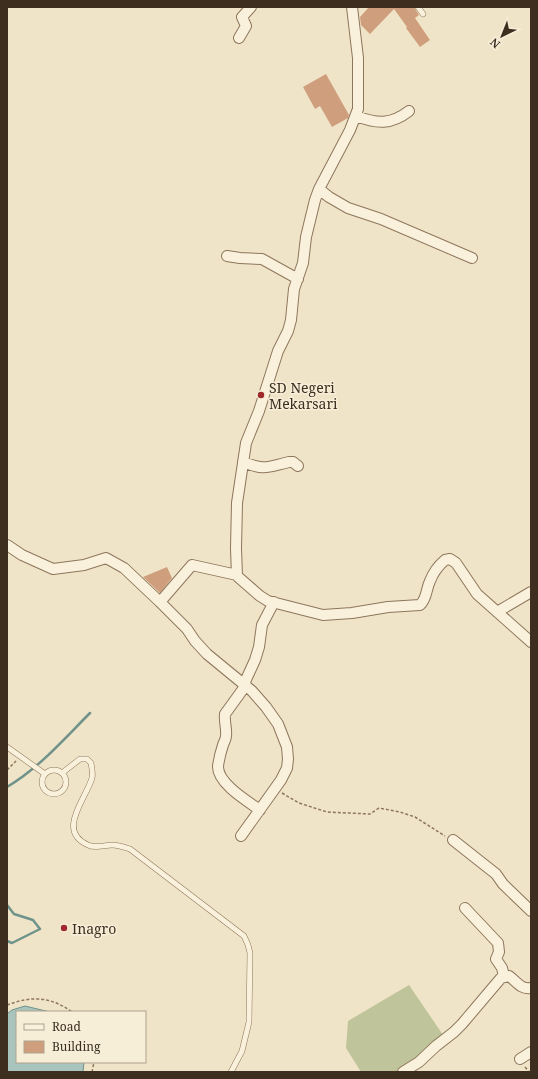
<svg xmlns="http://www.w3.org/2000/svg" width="538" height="1079" viewBox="0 0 538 1079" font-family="'Noto Serif',serif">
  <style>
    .cemetery { fill: #bfc49a }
    .water { fill: #a9c4bc; stroke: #6f938a }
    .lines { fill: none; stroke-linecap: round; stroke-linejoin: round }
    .stream { stroke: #6f938a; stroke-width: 2.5 }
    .building { fill: #cf9f7d }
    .service-casing { stroke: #8d765c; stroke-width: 6 }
    .minor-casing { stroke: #8d765c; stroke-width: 12 }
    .path { stroke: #8d765c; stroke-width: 1.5; stroke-dasharray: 3 2; stroke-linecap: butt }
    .service { stroke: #faf1dc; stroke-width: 5 }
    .minor { stroke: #faf1dc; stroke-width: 10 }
    .poi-dot { fill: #9e2a2b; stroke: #f7eed8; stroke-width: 1.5 }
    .labels { text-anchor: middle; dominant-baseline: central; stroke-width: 3; stroke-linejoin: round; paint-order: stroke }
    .poi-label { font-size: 14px; fill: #3d2e20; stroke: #f7eed8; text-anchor: start }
  </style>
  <rect width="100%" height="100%" fill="#f0e4c8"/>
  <path class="cemetery" d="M409,985L443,1035L420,1058L398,1072H361L346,1048L348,1021Z"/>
  <path class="water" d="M25,1006L50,1012H17V1062H84L83,1072H7V1014L12,1010Z"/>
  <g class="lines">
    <path class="stream" d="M7,787C39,768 64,739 90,713
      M7,905L14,914L33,920L40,929L12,943L7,941"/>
  </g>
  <path class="building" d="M369,7H414L419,15L415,18L430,40L420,47L406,28L407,27L394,9L370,34L361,25L360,17Z
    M326,74L349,115L348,118L332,127L320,106L315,109L303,87Z
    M167,567L172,578L160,593L143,577Z"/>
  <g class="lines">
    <defs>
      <path id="service" d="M418,7L423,14
        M7,747L45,774
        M42 782a12 12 0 1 1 24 0a12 12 0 1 1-24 0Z
        M62,773L80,759H87L91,763C92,768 93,774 92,778C86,799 56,831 88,845C96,849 104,845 112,845C118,845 124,847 130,849L244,936L248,945L250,953L249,1022L242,1051L231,1072"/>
      <path id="minor" d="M352,7L358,58V109L350,130L319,189L315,200L306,237L303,263L294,289L291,320L288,331L278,351L259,411L246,443L237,503L236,548L237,576L260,596L268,601L323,615L352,613L388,607L420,605C427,599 426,589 430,581C433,573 438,566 445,560L450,559L456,563L477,594L531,642
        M239,38L246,26L242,17L251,7
        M356,116C377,124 391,125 409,111
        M319,189L329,197L348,208L381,219L472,258
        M227,256L240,258L262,259L298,279
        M243,462C266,471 267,467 289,462H293L298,466
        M7,545L22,555L53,569L84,565L106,558L124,568L160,602L192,565L237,575
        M160,602L187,629L195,641L207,654L252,691L266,707L278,724L287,747L288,759L287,768L281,780L241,836
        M497,612L531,592
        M244,684L255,660L259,647L262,625L274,602
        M246,685L225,714C224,722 227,729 226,736C226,739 224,742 223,745C221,751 219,759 218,766C217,783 247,801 260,810
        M453,840L496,874L503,884L531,911
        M465,908L498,943L499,952L496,959L502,968L504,976
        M520,1059L531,1052
        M403,1072L419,1062L436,1046L454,1032L462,1024L501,978L509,976C516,981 521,990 531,988"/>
    </defs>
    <use href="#service" class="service-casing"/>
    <use href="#minor" class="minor-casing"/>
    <path class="path" d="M7,770L16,761
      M282,793L299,803L327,812L370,814L379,808L400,812L415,817L445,836
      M7,934V949
      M7,1005C31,996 50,996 72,1012
      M525,1067L529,1072
      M92,1072L94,1062"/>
    <use href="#service" class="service"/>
    <use href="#minor" class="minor"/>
  </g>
  <g class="poi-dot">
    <circle cx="261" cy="395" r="4"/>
    <circle cx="64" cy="928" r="4"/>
  </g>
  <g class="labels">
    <g class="poi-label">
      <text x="269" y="387">SD Negeri<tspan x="269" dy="16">Mekarsari</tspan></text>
      <text x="72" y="928">Inagro</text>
    </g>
  </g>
  <rect width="538" height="1079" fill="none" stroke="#3d2e20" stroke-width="16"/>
  <rect x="16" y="1011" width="130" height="52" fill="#f7eed8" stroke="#ada18e"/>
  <rect x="24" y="1024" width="20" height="6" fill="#faf1dc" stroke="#ada18e"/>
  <text x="52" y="1031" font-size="12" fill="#3d2e20">Road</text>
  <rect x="24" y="1041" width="20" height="12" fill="#cf9f7d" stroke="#ada18e"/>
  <text x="52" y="1051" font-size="12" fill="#3d2e20">Building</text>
  <g transform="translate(502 36) rotate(223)" stroke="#f7eed8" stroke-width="3" paint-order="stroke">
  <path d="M0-3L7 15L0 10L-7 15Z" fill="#3d2e20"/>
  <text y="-6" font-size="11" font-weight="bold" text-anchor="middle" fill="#3d2e20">N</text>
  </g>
</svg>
